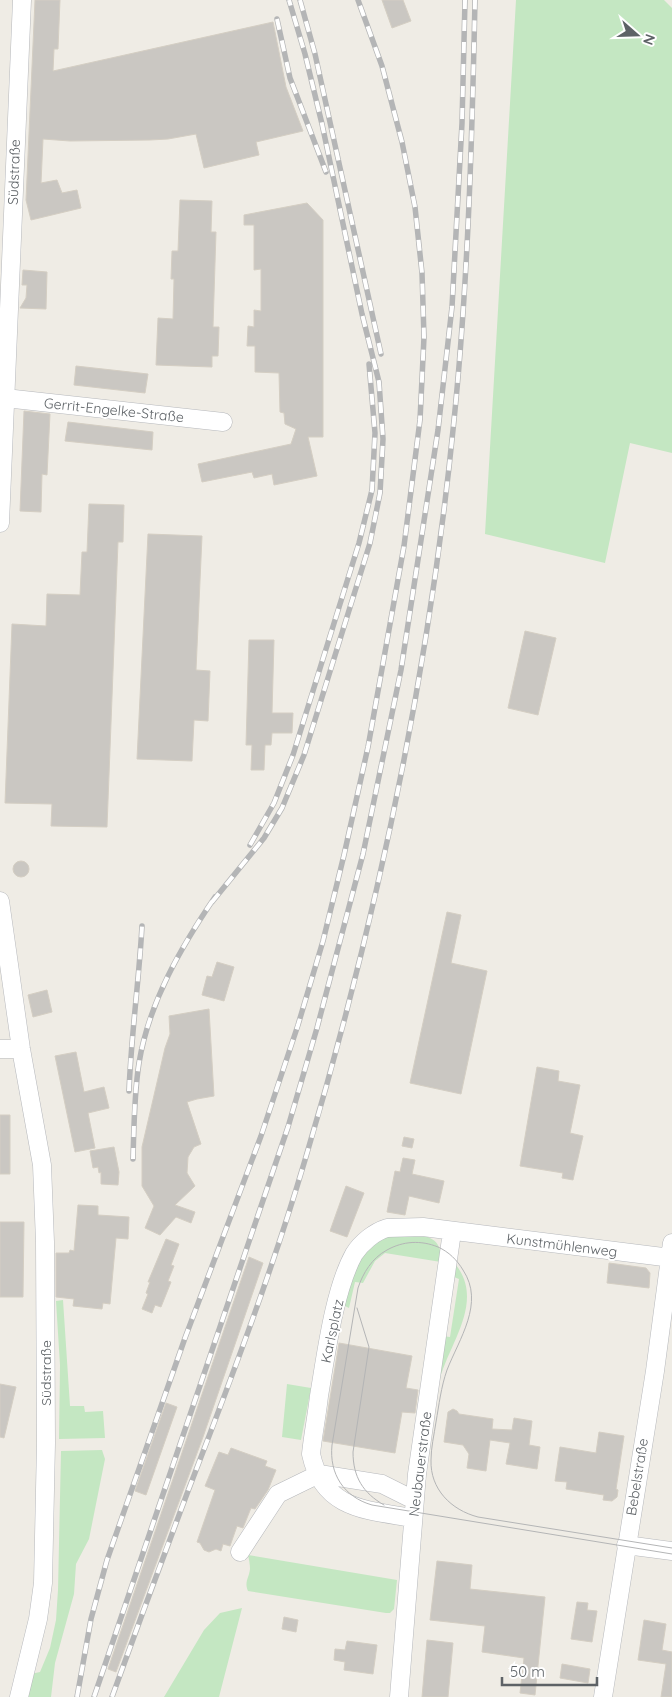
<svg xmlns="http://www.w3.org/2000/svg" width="672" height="1697" viewBox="0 0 672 1697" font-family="Quicksand,sans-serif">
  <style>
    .green { fill: #c4e7c2 }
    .building { fill: #cac7c2; stroke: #d4cec3 }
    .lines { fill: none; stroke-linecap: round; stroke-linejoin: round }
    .minor-casing { stroke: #b6b8bc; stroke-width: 19 }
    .minor { stroke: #fff; stroke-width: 18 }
    .tram { stroke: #b4b5b6; stroke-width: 1 }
    .rail-casing { stroke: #b4b5b6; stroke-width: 5.5 }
    .rail { stroke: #fff; stroke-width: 4; stroke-dasharray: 11; stroke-linecap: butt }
    .labels { text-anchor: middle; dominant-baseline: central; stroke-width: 4; stroke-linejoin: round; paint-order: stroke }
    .street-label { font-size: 14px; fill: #5d6266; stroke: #fff }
  </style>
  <rect width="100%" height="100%" fill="#efece5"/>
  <path class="green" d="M516,0H664L672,8V453L630,443L605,563L485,534Z
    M409,1232C430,1237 442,1238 441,1262L385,1253L375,1261L363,1283L355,1282L349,1308L345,1306L343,1303C350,1282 358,1252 379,1240C388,1235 399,1234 409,1232Z
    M456,1265C484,1301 451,1341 440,1378L442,1336L450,1337L459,1279L454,1277Z
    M63,1300L70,1406H84L85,1412L103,1411L105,1438L59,1439L60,1365L56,1301Z
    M287,1384L311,1388L301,1440L282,1437Z
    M102,1450L105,1459L89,1539L76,1564L74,1594L55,1663L51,1697H25L31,1674L40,1672L50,1648L56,1620L58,1590L61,1451Z
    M248,1555L397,1580L394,1609L390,1613H386L248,1591C244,1582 249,1578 250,1569C250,1565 249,1559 248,1555Z
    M242,1608L219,1697H164L204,1630L220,1613Z"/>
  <path class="building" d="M35,0H60L58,49H54L53,71L273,22L286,87L303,131L256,142L259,155L204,168L196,134L168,139L150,140L70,141L43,139L41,183L57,180L62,193L77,190L81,208L31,220L26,200Z
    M382,0H403L411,21L392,28Z
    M180,200L212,201L211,232H216L213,327H219L218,356H212V367L156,365L158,318L173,319L174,279H171L172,251H178Z
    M307,203L323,220V437H308L317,476L274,485L272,474L254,478L252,472L202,482L198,464L291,444L296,429L285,424L284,413L280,412L279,373L255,372V346H247L248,326L254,327V310L261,311V269L254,270V225H244V215Z
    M23,270L47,272L46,309L20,308L26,298L27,285H22Z
    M76,366L148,374L145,393L74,385Z
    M24,411L50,414L47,475L42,474L41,512L20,511Z
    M68,422L153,432L152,450L65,441Z
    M89,504L124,505L123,542H118L107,827L51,826L52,804L5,803L12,624L46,626L47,594L80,595L82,552H87Z
    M148,534L202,536L196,670L210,671L208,721L194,720L192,761L137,759Z
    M525,631L556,638L538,715L508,708Z
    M249,640H274L272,713H293L292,733H272L271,745H265L264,770H251L252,745H246Z
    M13 869a8 8 0 1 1 16 0a8 8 0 1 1-16 0Z
    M447,912L461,915L451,963L487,971L461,1094L410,1083Z
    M217,962L234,967L224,1001L202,995L207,976L212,977Z
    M47,990L52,1012L33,1017L28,995Z
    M209,1009L214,1096L197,1099L187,1102L201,1144L194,1147L188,1157L187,1173L195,1186L175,1205L195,1212L191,1223L176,1217L160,1235L145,1228L154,1206L142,1186V1147L165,1048L170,1034L169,1016Z
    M76,1052L84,1092L104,1087L109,1108L88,1113L95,1148L75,1152L55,1056Z
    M537,1067L559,1071L558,1081L580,1085L570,1133L583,1136L573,1180L562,1178L563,1173L520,1166Z
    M0,1115H10V1174H0Z
    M404,1137L414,1139L412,1148L402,1146Z
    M114,1147L119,1172L118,1185L101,1184V1172L99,1173L98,1167L93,1168L90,1151Z
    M403,1158L415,1160L412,1174L444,1181L439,1203L409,1196L405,1215L387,1212L395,1171L400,1172Z
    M346,1186L364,1193L347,1237L330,1231Z
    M78,1205L98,1206V1215L129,1217L128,1239L116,1238L110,1304L103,1303L102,1309L73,1306L74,1299L56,1297V1253H69L70,1250L74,1251Z
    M0,1222H24L23,1297H0Z
    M166,1239L179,1244L171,1265L174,1266L168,1281L171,1282L161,1307L155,1305L152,1313L142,1309L148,1294L146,1293L150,1282H148Z
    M249,1257L263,1263L203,1437L116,1672L108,1669Z
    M609,1263L646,1268L650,1273L649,1288L607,1283Z
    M339,1343L412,1356L406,1388L418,1390L415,1413L402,1412L395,1453L323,1441Z
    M0,1384L16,1387L4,1438L0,1437Z
    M166,1403L177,1407L146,1495L135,1491Z
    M453,1409L457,1411L459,1414L493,1419L492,1429L512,1430L514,1418L532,1421L529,1445L540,1447L537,1469L506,1464L510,1443L490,1440L486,1471L467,1468L469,1454L463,1445L444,1442L448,1412Z
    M599,1432L624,1436L616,1489L618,1490L617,1497L612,1501L603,1500L604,1495L566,1489L567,1482L555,1481L560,1447L596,1453Z
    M231,1448L267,1461L265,1466L276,1470L268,1490L255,1509L251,1508L243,1528L237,1526L230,1546L223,1544L221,1551L216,1549L209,1552L204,1550L200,1543L197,1542L215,1490L205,1486L219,1452L228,1455Z
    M437,1561L472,1565L470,1589L545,1597L535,1695L520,1693L524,1658L482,1652L485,1626L430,1620Z
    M577,1602L588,1603L587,1610L597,1611L592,1642L571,1639Z
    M284,1617L298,1620L296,1632L282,1629Z
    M644,1620L666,1624L662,1650L672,1652V1697H661L666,1664L638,1660Z
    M427,1640L453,1643L448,1697H422Z
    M347,1641L377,1645L373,1674L344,1670L345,1662L334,1660L335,1649L345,1650Z
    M562,1664L590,1669L588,1683L560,1678Z"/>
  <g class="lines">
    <defs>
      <path id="minor" d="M5,398L223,422
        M0,523L22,0
        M0,901L21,1049L42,1165L45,1242L46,1443L43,1583L38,1619L19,1697
        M0,1049H21
        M413,1518C367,1510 323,1510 311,1454C313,1434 317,1415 319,1396C326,1355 334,1290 354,1254C361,1243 374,1232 387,1228L423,1227L672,1258
        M626,1545L672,1551
        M240,1552L278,1494L319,1474L382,1484L408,1497
        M399,1697L417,1474L452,1232
        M603,1697L655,1371L672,1243"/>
    </defs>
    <use href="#minor" class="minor-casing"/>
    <use href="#minor" class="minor"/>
    <path class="tram" d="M357,1308L369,1347L353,1452C353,1477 363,1493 384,1505
      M672,1548L478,1517C451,1510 430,1489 431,1460C431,1448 434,1435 436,1422C439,1405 441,1387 447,1370C459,1339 485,1303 463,1270C457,1260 449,1252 438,1247C421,1240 403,1241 387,1250C372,1258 363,1273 358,1288L332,1445C329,1474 344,1497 372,1505L672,1554"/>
    <defs>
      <path id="rail" d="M300,0L315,54L381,354
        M277,19L290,78L326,172
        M250,845L274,803L293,755L359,543L372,490L375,433L369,364
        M212,902L264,838L282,808L304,755L370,543L380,493L383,439L379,382L362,314L322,124L305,54L289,0
        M129,1091C131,1036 139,981 142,926
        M133,1159C134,1127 134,1095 139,1063C149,1002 181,947 215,897
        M77,1697L91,1619L107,1560L185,1338L261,1136L298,1025L323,941L344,855L368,747L404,546L420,420L424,337L422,273L415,207L402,142L382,66L358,0
        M94,1697L288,1127L317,1028L363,854L401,670L438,430L452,307L462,123L465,0
        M112,1697C137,1628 162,1560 188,1491C230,1382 272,1272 305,1160C376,922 428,677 453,430C468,287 472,143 475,0"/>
    </defs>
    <use href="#rail" class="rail-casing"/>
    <use href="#rail" class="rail"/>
  </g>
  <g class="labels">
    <g class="street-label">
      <text transform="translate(14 172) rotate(-88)">Südstraße</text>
      <text transform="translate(114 410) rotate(6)">Gerrit-Engelke-Straße</text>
      <text transform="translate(562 1245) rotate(7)">Kunstmühlenweg</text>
      <text transform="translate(332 1331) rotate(-78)">Karlsplatz</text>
      <text transform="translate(46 1373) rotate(-90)">Südstraße</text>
      <text transform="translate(420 1464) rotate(-83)">Neubauerstraße</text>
      <text transform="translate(637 1477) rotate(-81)">Bebelstraße</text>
    </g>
  </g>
  <g transform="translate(637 35) rotate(110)" stroke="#ffffff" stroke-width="4" paint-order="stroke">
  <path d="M0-4L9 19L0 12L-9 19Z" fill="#5d6266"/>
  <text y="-8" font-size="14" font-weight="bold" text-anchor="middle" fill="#5d6266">N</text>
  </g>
  <path d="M502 1677v8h95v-8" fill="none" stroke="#5d6266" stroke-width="2.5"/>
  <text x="510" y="1677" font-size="15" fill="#5d6266" stroke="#ffffff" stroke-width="4" paint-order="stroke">50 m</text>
</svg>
